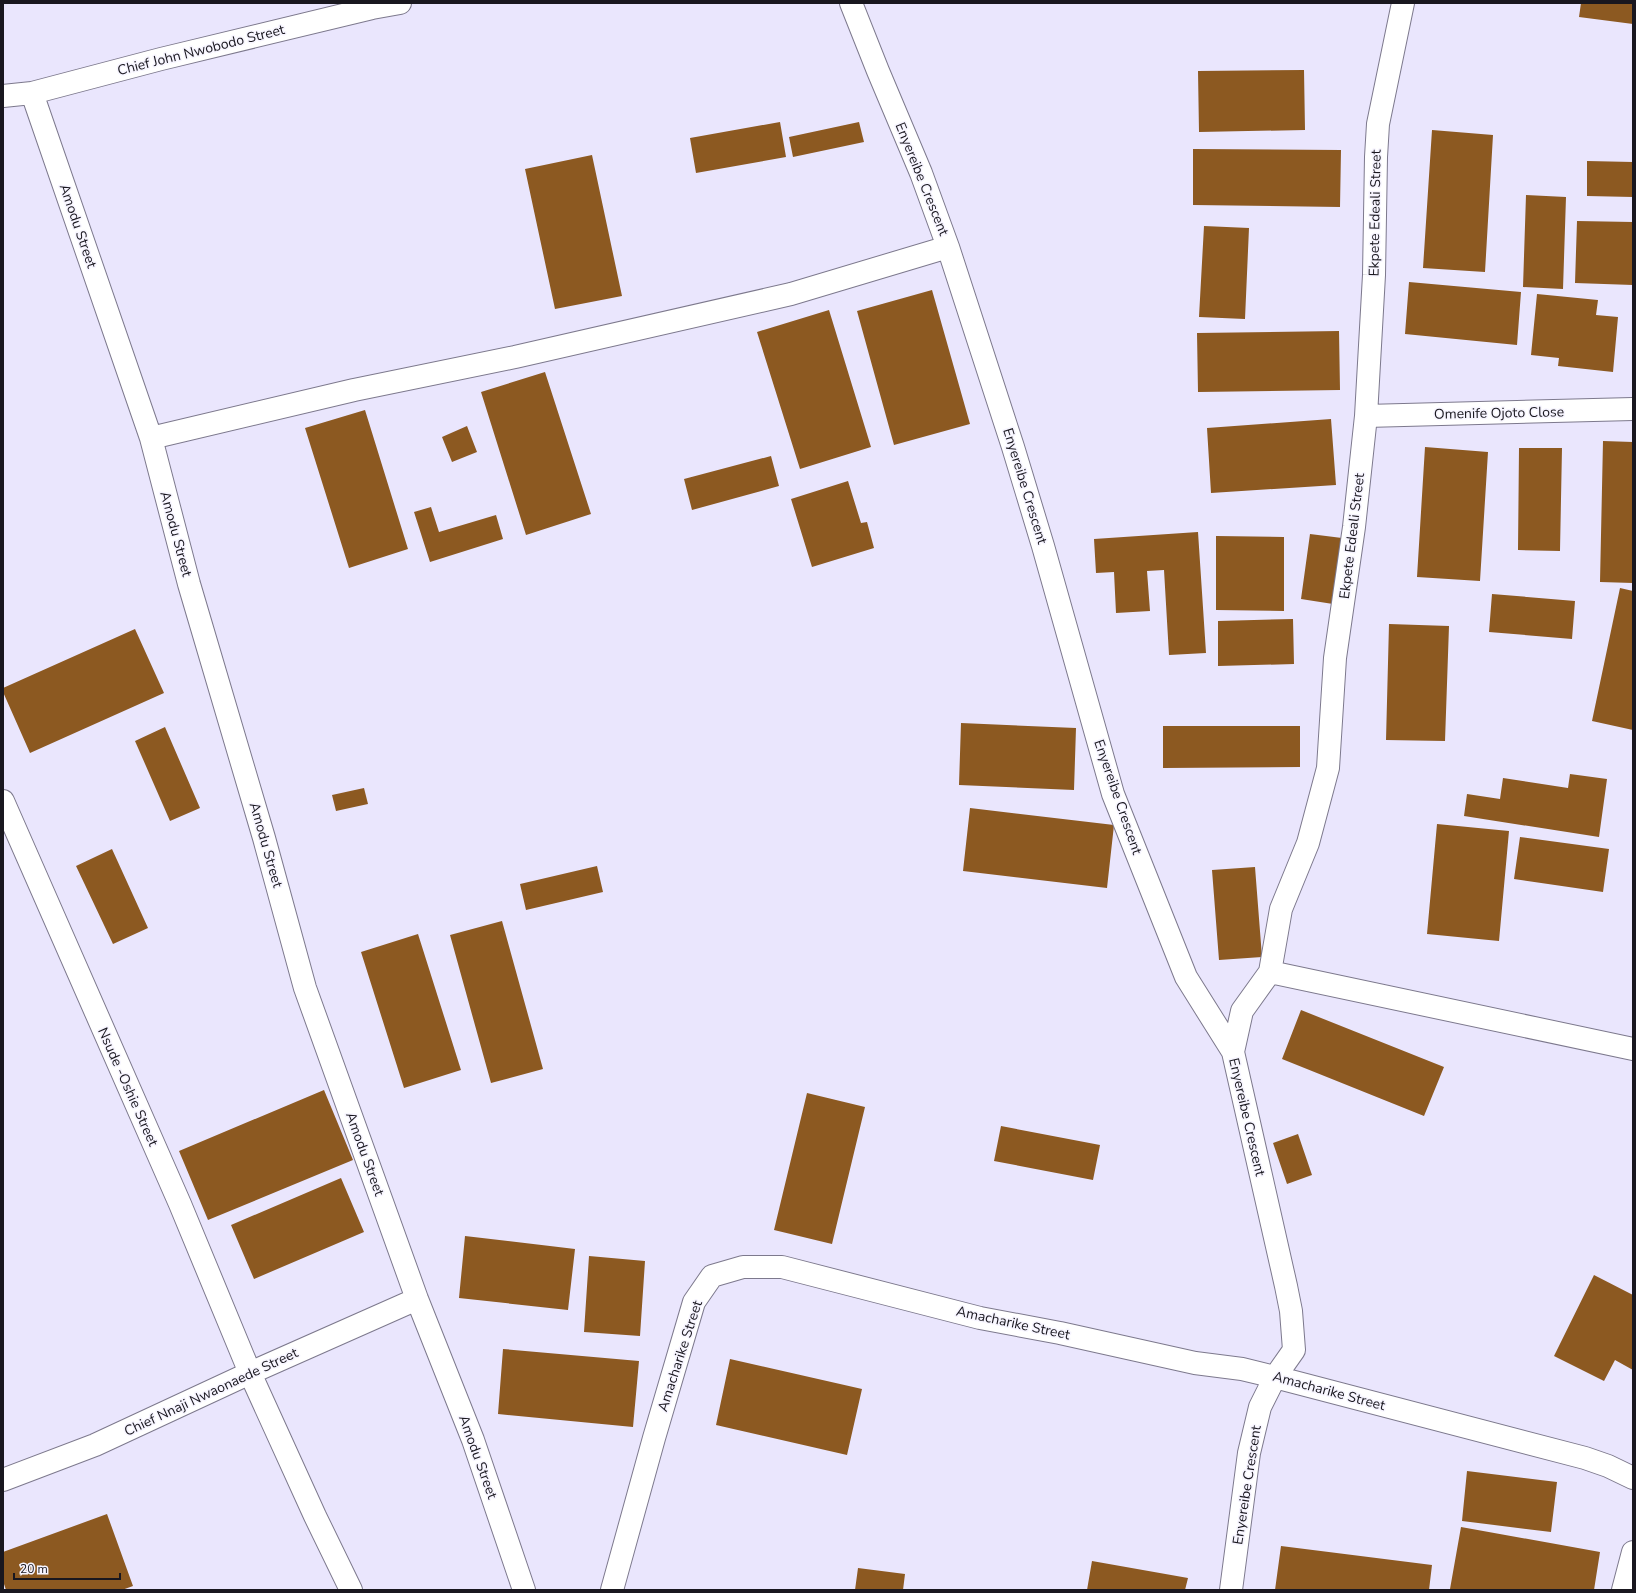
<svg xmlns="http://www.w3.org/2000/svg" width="1636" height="1593" viewBox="0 0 1636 1593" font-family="'Nunito Sans',sans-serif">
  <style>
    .building { fill: #8c5921 }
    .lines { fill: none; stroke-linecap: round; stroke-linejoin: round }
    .minor-casing { stroke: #7d798d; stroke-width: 24 }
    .minor { stroke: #fff; stroke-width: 22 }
    .labels { text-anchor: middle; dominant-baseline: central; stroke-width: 3; stroke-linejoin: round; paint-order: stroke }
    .street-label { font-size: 14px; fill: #19171f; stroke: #f7f5ff }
  </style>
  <rect width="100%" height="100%" fill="#eae6fd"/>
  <path class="building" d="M1581,3H1633V24L1579,17Z
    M1304,70L1305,130L1199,132L1198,71Z
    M780,122L786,157L696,173L690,138Z
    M859,122L864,142L793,157L789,137Z
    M1432,130L1493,135L1485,272L1423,268Z
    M1193,149L1341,150L1340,207L1193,205Z
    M592,155L622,296L555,309L525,169Z
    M1587,161L1633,162V197L1587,196Z
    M1526,195L1566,197L1563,289L1523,287Z
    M1577,221L1633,222V285L1575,283Z
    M1204,226L1249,228L1245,319L1199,317Z
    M1409,282L1521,292L1517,345L1405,334Z
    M932,290L970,424L894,445L857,311Z
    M1537,294L1598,300L1596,315L1618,317L1613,372L1558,366L1559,358L1531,355Z
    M829,310L871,447L800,469L757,332Z
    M1339,331L1340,390L1198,392L1197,333Z
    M545,372L591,514L526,535L481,392Z
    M365,410L408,549L349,568L305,428Z
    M1331,419L1336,485L1211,493L1207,428Z
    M467,426L477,452L452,462L442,437Z
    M1603,441L1633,442V583L1600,582Z
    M1425,447L1488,452L1480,581L1417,577Z
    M1519,448H1562L1560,551L1518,550Z
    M771,456L779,486L692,510L684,479Z
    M848,481L861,523L867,522L874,548L812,567L791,499Z
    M431,507L439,532L496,515L503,539L430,562L414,512Z
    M1198,532L1206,653L1169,655L1164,570L1147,571L1150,611L1116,613L1114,572L1096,573L1094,539Z
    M1310,534L1342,538L1333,604L1301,599Z
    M1216,536L1284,537V611L1216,610Z
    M1620,588L1633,591V730L1592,721Z
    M1492,594L1575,601L1572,639L1489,632Z
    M1293,619L1294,664L1218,666V621Z
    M1389,624L1449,626L1445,741L1386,740Z
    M135,629L164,693L30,753L3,692V688Z
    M961,723L1076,728L1074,790L959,785Z
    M1163,726H1300V767L1163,768Z
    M165,727L200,808L170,821L135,741Z
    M1570,774L1607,779L1599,837L1464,816L1467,794L1500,799L1503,778L1568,788Z
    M364,788L368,804L336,811L332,795Z
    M970,808L1114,825L1107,888L963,871Z
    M1437,824L1509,831L1499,941L1427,934Z
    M1520,837L1609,849L1603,892L1514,879Z
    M112,849L148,928L113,944L76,866Z
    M597,866L603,892L526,910L520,884Z
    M1255,867L1262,957L1219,960L1212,870Z
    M502,921L543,1069L491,1083L450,935Z
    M418,934L461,1070L404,1088L361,952Z
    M1301,1010L1444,1067L1424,1116L1282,1059Z
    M324,1090L353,1160L208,1220L179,1151Z
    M807,1093L865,1107L832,1244L774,1230Z
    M1001,1126L1100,1145L1093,1180L994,1161Z
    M1298,1134L1312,1175L1287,1184L1273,1143Z
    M341,1178L364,1232L254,1279L231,1225Z
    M465,1236L575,1249L568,1310L459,1298Z
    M589,1256L645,1261L640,1336L584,1332Z
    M1594,1275L1633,1295V1370L1615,1360L1604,1381L1554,1356Z
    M503,1349L639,1361L633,1427L498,1414Z
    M730,1359L862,1389L847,1455L716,1425Z
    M1467,1471L1557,1482L1551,1532L1462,1521Z
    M107,1514L133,1586L122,1590H6L3,1581V1552Z
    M1461,1527L1600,1552L1594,1590L1450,1589Z
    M1281,1546L1432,1565L1429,1590H1275Z
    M1092,1561L1188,1578L1185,1590H1087Z
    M858,1568L905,1574L903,1590H855Z"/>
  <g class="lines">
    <defs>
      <path id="minor" d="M851,3L878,71L921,173L948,247L1013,447L1043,546L1113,794L1186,977L1233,1052L1286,1286L1291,1311L1294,1350L1275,1377L1260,1407L1249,1453L1231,1590
        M32,93L151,438L189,584L264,838L305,988L417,1299L473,1440L524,1590
        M3,96L32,93L161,59L372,8L400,3
        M1366,416L1633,409
        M151,438L354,390L515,357L791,294L948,247
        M3,801L180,1204L250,1373L315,1516L351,1590
        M1270,972L1633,1049
        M1233,1052L1242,1011L1270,972L1281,909L1308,843L1328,768L1335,658L1354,527L1366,416L1374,275L1376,157L1378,124L1403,3
        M3,1480L95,1445L250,1373L417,1299
        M612,1590L654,1438L694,1302L712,1276L743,1267H782L980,1318L1060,1333L1195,1363L1242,1369L1275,1377L1585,1458L1608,1466L1633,1478
        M1623,1590L1633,1552"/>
    </defs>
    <use href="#minor" class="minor-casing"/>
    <use href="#minor" class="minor"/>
  </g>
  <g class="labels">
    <g class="street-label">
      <text transform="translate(201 50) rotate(-14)">Chief John Nwobodo Street</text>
      <text transform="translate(922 179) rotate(68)">Enyereibe Crescent</text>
      <text transform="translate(1375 213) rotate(-89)">Ekpete Edeali Street</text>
      <text transform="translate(78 226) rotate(71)">Amodu Street</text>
      <text transform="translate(1499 413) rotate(-1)">Omenife Ojoto Close</text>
      <text transform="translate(1025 486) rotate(73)">Enyereibe Crescent</text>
      <text transform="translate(176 534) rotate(75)">Amodu Street</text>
      <text transform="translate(1352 536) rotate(-83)">Ekpete Edeali Street</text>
      <text transform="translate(1118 797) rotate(71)">Enyereibe Crescent</text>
      <text transform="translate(266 845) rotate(74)">Amodu Street</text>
      <text transform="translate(128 1087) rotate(66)">Nsude -Oshie Street</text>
      <text transform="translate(1247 1117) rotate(77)">Enyereibe Crescent</text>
      <text transform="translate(365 1154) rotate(70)">Amodu Street</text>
      <text transform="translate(1013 1323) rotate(12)">Amacharike Street</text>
      <text transform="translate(680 1356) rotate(-72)">Amacharike Street</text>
      <text transform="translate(1329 1391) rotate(15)">Amacharike Street</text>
      <text transform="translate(211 1392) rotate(-25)">Chief Nnaji Nwaonaede Street</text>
      <text transform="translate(478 1457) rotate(70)">Amodu Street</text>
      <text transform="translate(1247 1485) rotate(-81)">Enyereibe Crescent</text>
    </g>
  </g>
  <rect width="1636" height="1593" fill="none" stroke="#19171f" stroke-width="8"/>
  <path d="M14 1573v6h106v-6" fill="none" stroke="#19171f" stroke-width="2"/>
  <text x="20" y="1573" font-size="12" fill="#19171f" stroke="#f7f5ff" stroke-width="3" paint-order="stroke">20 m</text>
</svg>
